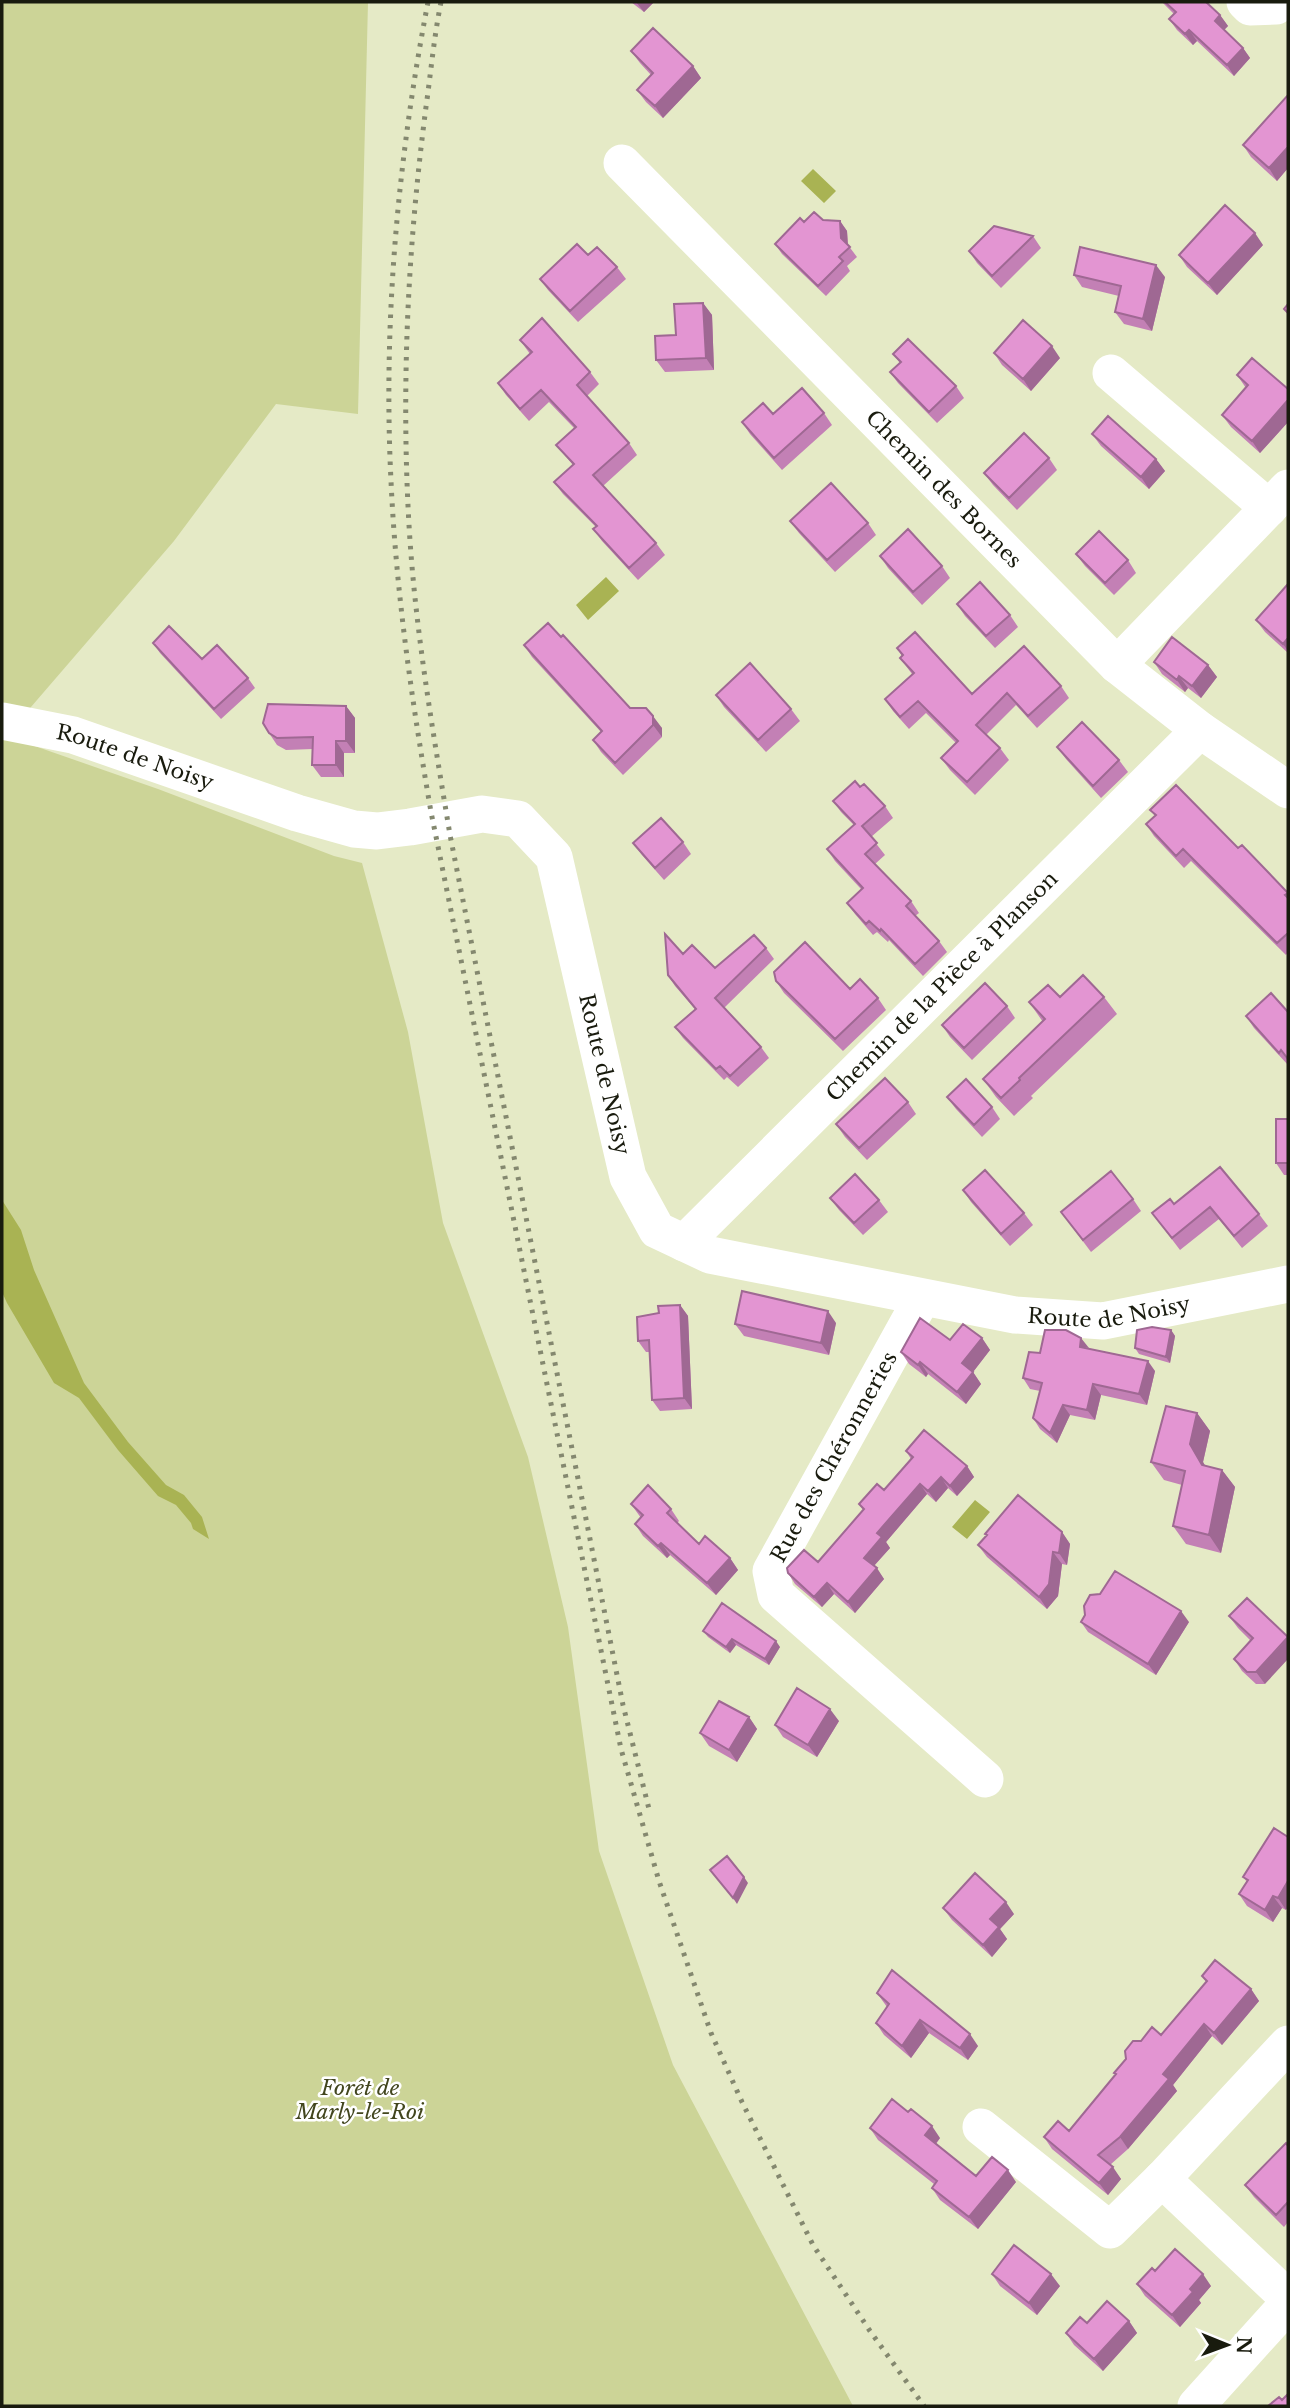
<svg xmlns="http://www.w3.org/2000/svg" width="1290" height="2408" viewBox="0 0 1290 2408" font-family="'Libre Baskerville',serif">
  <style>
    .green { fill: #ccd497 }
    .water { fill: #a9b353 }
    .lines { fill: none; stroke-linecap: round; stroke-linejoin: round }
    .minor { stroke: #fff; stroke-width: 37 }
    .rail { stroke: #84886f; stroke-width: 5; stroke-dasharray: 3.5 7; stroke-linecap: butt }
    .wall { fill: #c380b5 }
    .shaded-wall { fill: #9f6893 }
    .building { fill: #e395d2; stroke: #9f6893; stroke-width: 2 }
    .labels { text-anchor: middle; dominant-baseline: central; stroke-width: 5; stroke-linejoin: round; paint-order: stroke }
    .street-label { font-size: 21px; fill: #191b0e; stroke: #fff }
    .park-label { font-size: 21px; font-style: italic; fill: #42461e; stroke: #fff }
  </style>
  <rect width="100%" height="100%" fill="#e5eac6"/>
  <path class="green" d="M2,2H368L358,414L276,404L174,541L6,736L158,789L334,856L362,863L408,1032L443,1223L528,1457L568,1627L599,1851L673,2065L853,2406H2Z"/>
  <path class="water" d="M813,169L836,191L824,203L801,181Z
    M606,577L619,591L588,620L576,605Z
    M2,1200L21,1230L34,1270L84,1383L128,1442L166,1485L184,1495L202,1517L209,1539L193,1529L191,1523L176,1505L158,1496L118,1450L79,1398L54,1383L7,1303L2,1292Z
    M975,1500L990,1512L967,1539L952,1527Z"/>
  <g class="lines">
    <g class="minor">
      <path d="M1245,2L1250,7L1276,6L1281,2"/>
      <path id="s1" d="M622,163L1117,665L1200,730L1288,790"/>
      <path d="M1111,373L1269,508"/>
      <path d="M1117,665L1288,488"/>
      <path id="s2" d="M2,721L73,735L297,813L354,829L377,831L410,827L482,814L518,819L554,857L628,1177L657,1230L710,1255L1015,1315L1103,1321L1288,1284"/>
      <path id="s3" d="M684,1243L1200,730"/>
      <path d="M922,1298L771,1571L776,1595L985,1779"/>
      <path d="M981,2127L1110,2230L1162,2179L1288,2044"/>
      <path d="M1162,2179L1288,2298"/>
      <path d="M1196,2406L1288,2304"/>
    </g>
    <path class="rail" d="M428,2C398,158 383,322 391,481C396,592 412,702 431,812L621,1749L659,1881L711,2033L742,2102L813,2245L870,2331L924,2406
      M441,2C434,37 431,71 426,107C408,245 401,385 409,525C415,629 433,732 450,835L623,1705L649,1809"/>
  </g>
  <path class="wall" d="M631,2H654L644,12Z
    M1162,2H1206L1220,15L1228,26L1224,30L1243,48L1250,58L1234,76L1197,41L1193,45L1177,30L1169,19L1174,14Z
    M631,51L693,66L701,78L663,118L646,102L637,90L651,75L640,63Z
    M1288,96V168L1277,181L1251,157L1243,145Z
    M823,220L840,221L847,231L848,245L857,257L847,266L850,271L826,296L782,254L775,244L804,222Z
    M1033,236L1041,248L1001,288L977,263L969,251Z
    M1263,245L1217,295L1187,267L1179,255Z
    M617,267L626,279L578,322L548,290L540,279Z
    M1074,275L1165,277L1152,331L1124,324L1115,312L1119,296L1082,287Z
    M703,303L712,315L714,370L665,372L656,360L676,335Z
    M520,340L590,372L599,384L587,396L629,443L637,455L603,486L656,543L665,555L638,580L602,541L593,529L596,527L563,494L554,482L573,465L556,445L574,428L549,402L529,421L506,395L498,383L530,354Z
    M994,353L1060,358L1031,391L1002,365Z
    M893,354L956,386L964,398L937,423L898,383L890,372L900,363Z
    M1237,375L1288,389V422L1260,453L1231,427L1222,415L1246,388Z
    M824,413L832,425L782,470L750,434L742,422L773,414Z
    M1092,434L1156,459L1165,471L1149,489L1101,446Z
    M1049,458L1057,470L1017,510L993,485L984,473Z
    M790,521L868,523L876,535L835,572L799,533Z
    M1076,554L1128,560L1136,573L1114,595L1085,566Z
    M880,556L942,566L950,578L922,605L888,568Z
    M1288,584V653L1265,632L1256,620Z
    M957,604L1010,615L1018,627L995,648L965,616Z
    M153,643L202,659L248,678L255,688L221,719L160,653Z
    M524,645L662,728V737L623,775L601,752L593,740L601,732L532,657Z
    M897,648L972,694L1061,686L1069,698L1037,728L1016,705L986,735L1000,748L1009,760L975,795L950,770L941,758L956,743L926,713L909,729L893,711L885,699L912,674L900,658L902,656Z
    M1154,662L1208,665L1217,677L1201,698L1188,688L1185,692L1162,674Z
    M716,695L791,709L800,721L766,752L724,707Z
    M346,706L355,718V753H344V777H321L312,765L313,749L286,750L277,745L269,733Z
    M1057,747L1119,760L1128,772L1101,798L1066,759Z
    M860,787L885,806L893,818L871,837L885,855L875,864L911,901L919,913L915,916L939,941L947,952L923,976L889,940L888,942L877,932L873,935L855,914L847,903L861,889L835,861L827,849L854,825L841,812L833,801Z
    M1150,810L1238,848L1242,845L1288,893V952L1286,955L1191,861L1184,868L1154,836L1146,824L1155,816Z
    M683,842L691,854L664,880L642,855L633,843Z
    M766,948L774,959L724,1008L761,1047L769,1058L738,1087L727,1077L724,1080L683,1038L675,1027L695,1009L675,986L668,975L683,954L715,968Z
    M776,981L850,989L878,998L886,1010L843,1051L784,993Z
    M1104,997L1117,1014L1031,1096L1033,1098L1014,1116L996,1097L983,1079L1043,1022L1029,1002Z
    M1007,1006L1015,1018L972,1060L950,1037L942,1025Z
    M1288,1012V1065L1254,1028L1246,1016Z
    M947,1097L992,1107L1000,1119L982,1137L956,1109Z
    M908,1102L916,1114L867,1160L845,1137L836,1124Z
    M1288,1119V1175H1284L1276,1163Z
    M1220,1167L1259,1214L1268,1226L1242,1248L1219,1219L1180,1250L1152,1213L1174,1204Z
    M963,1190L1024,1213L1033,1225L1010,1246L971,1202Z
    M830,1198L879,1200L888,1212L863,1235L839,1210Z
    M1133,1199L1141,1211L1091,1252L1061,1212Z
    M680,1305L688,1316L692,1409L660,1411L652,1400L650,1352H646L638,1341L659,1313Z
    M836,1323L829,1355L744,1336L735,1324Z
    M1171,1330L1175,1336L1170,1363L1139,1354L1135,1348Z
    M982,1338L990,1350L973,1372L981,1384L966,1404L928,1374L926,1377L909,1364L901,1352L950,1340Z
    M1089,1349L1155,1371L1147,1405L1101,1395L1095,1420L1070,1415L1057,1443L1040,1429L1033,1418L1040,1391L1030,1389L1023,1378L1040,1353Z
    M1197,1413L1210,1431L1203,1462L1205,1466L1222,1470L1235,1487L1221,1553L1186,1544L1173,1526L1182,1485L1164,1480L1151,1462Z
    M906,1451L967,1466L974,1477L957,1496L948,1488L936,1502L927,1494L886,1542L890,1548L874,1566L884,1579L855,1613L834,1594L822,1607L795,1584L788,1573L818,1562L863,1510L859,1504L884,1490L911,1459Z
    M631,1504L671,1509L679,1521L677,1523L699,1544L730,1558L738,1570L716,1595L670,1555L667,1558L643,1536L635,1524L641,1518Z
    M1062,1532L1070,1544L1067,1565L1062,1564L1058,1596L1047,1609L987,1557L978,1545Z
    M1247,1598L1265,1684H1256L1242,1671L1234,1659L1251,1641L1238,1628L1229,1616Z
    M1081,1622H1189L1156,1675L1088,1632Z
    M703,1631L780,1647L769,1665L736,1645L730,1653L708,1637Z
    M749,1717L757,1729L737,1762L709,1746L700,1733Z
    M839,1721L817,1757L783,1737L775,1725Z
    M1288,1837L1286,1910L1282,1908L1273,1922L1247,1906L1239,1894L1247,1882L1243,1877Z
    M943,1908L1014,1914L1000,1929L1007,1939L992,1957L952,1920Z
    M1202,1976L1251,1989L1259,2001L1222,2045L1212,2036L1173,2085L1177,2091L1128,2149L1110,2165L1121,2179L1108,2195L1052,2149L1044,2137L1069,2131L1116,2075L1114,2073L1141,2041L1161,2035L1206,1982Z
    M877,1993L978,2046L968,2060L929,2033L911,2058L884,2035L876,2023L887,2007Z
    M870,2128L940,2138L936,2144L976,2176L1016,2182L978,2229L940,2200L932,2188L934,2184L878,2140Z
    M1288,2146V2222L1284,2227L1254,2197L1245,2185Z
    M1155,2271L1211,2286L1199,2300L1201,2303L1180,2327L1145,2296L1137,2284Z
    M992,2274L1060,2286L1037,2315L1000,2286Z
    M1129,2321L1137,2333L1103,2371L1074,2345L1066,2333L1087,2323Z"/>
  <path class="shaded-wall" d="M636,2H654L644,12Z
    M1220,15L1228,26L1222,32L1215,21Z
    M1189,30L1197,41L1193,45L1185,34Z
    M1243,48L1250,58L1234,76L1227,65Z
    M693,66L701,78L663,118L655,106Z
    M1288,147V168L1277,181L1269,168Z
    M840,221L847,231L848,248L841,238Z
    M1255,233L1263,245L1217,295L1208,283Z
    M1156,265L1165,277L1152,331L1143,319Z
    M703,303L712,315L714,370L706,358Z
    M1052,346L1060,358L1031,391L1023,379Z
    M1288,400V422L1260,453L1252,441Z
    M1156,459L1165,471L1149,489L1141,477Z
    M1288,638V651L1283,644Z
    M1208,665L1217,677L1201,698L1192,686Z
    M1179,676L1188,688L1185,692L1177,680Z
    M346,706L355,718V753L346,741Z
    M653,716L662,728V737L653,725Z
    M336,741L344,753V777L336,765Z
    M680,1305L688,1316L692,1409L684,1398Z
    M828,1311L836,1323L829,1355L821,1343Z
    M1171,1330L1175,1336L1170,1363L1166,1357Z
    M982,1338L990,1350L973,1372L981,1384L966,1404L957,1392L962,1363Z
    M1081,1338L1089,1348L1080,1347Z
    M1148,1361L1155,1371L1147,1405L1139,1394Z
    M920,1362L928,1374L926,1377L918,1365Z
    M1093,1384L1101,1395L1095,1420L1087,1410Z
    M1063,1405L1070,1415L1057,1443L1050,1433Z
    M1197,1413L1210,1431L1203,1462L1215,1483L1202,1465L1190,1444Z
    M967,1466L974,1477L957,1496L950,1486Z
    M1222,1470L1235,1487L1221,1553L1209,1535Z
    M941,1477L948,1488L936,1502L928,1491Z
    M920,1484L927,1494L886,1542L890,1548L871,1569L864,1558L877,1533Z
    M1062,1532L1070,1544L1067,1565L1059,1553Z
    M661,1543L670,1555L667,1558L658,1546Z
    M1053,1552L1062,1564L1058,1596L1047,1609L1039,1597Z
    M730,1558L738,1570L716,1595L707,1583Z
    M877,1568L884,1579L855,1613L848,1602Z
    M827,1583L834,1594L822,1607L814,1597Z
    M1181,1611L1189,1622L1156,1675L1148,1664Z
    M1288,1638V1659L1265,1684L1256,1672Z
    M732,1639L736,1645L730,1653L726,1647Z
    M776,1641L780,1647L769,1665L765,1659Z
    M830,1709L839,1721L817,1757L808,1745Z
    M749,1717L757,1729L737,1762L729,1750Z
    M744,1877L748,1883L737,1904L733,1898Z
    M1288,1881V1907L1286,1910L1278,1898Z
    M1273,1896L1282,1908L1273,1922L1265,1910Z
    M1006,1902L1014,1914L1000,1929L1007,1939L992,1957L983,1945L990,1919Z
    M1251,1989L1259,2001L1222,2045L1214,2033Z
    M920,2020L929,2033L911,2058L902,2046Z
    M1204,2024L1212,2036L1173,2085L1177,2091L1128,2149L1120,2137L1163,2074Z
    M970,2034L978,2046L968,2060L960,2048Z
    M932,2126L940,2138L933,2147L925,2135Z
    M1113,2167L1121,2179L1108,2195L1099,2183Z
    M1008,2170L1016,2182L978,2229L969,2217Z
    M1051,2274L1060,2286L1037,2315L1029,2303Z
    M1203,2274L1211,2286L1199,2300L1201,2303L1180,2327L1172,2315L1190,2289Z
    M1129,2321L1137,2333L1103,2371L1094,2359Z"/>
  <path class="building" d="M1165,2H1206L1220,15L1215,21L1243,48L1227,65L1189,30L1185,34L1169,19L1176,12Z
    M653,28L693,66L655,106L637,90L653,73L631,51Z
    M1288,95V147L1269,168L1243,145Z
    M1225,205L1255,233L1208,283L1179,255Z
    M814,212L823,220L840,221L841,238L850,247L839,257L843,261L818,286L775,244L800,218L804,222Z
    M994,226L1033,236L992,276L969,251Z
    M577,244L588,255L597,247L617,267L570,311L540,279Z
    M1080,247L1156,265L1143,319L1115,312L1121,286L1074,275Z
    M703,303L706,358L656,360L655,336L676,335L674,304Z
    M1288,304V313L1284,309Z
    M542,318L590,372L577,385L629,443L593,475L656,543L629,568L593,529L597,526L554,482L574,464L556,445L576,427L541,390L520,409L498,383L532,352L520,340Z
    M1023,320L1052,346L1023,379L994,353Z
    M908,339L956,386L929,412L890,372L901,362L893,354Z
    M1252,358L1288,389V400L1252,441L1222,415L1248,385L1237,375Z
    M802,388L824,413L774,458L742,422L763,403L773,414Z
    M1108,416L1156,459L1141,477L1092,434Z
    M1024,433L1049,458L1009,498L984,473Z
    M831,483L868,523L827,560L790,521Z
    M908,529L942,566L913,592L880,556Z
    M1099,531L1128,560L1105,583L1076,554Z
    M980,582L1010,615L986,636L957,604Z
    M1288,584V638L1283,644L1256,620Z
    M548,623L561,637L563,635L630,708H646L653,716V725L615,763L593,740L602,731L524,645Z
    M169,626L202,659L217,645L248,678L214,709L153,643Z
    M915,632L972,694L1024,646L1061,686L1028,716L1007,693L976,725L1000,748L967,782L941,758L958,741L918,701L900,717L885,699L914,673L900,658L903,655L897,648Z
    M1172,637L1208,665L1192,686L1179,676L1177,680L1154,662Z
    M750,663L791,709L758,740L716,695Z
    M268,704L346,706V741H336V765H312L313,737L277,738L269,733L263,723Z
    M1082,722L1119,760L1093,786L1057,747Z
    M855,781L860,787L864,784L885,806L862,826L877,843L865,854L911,901L906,906L939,941L915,964L881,929L880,931L869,921L866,924L847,903L863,888L827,849L855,824L833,801Z
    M1176,785L1238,848L1242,845L1288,893L1285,895L1288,898V933L1277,943L1183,849L1176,856L1146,824L1156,815L1150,810Z
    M661,818L683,842L655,868L633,843Z
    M665,934L683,954L692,945L715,968L754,935L766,948L715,998L761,1047L730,1076L720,1066L716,1069L675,1027L696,1009L668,975Z
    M805,942L850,989L860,979L878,998L835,1039L776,981L774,972Z
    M1083,975L1104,997L1019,1078L1020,1080L1001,1098L983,1079L1045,1019L1029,1002L1048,985L1060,997Z
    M985,983L1007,1006L964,1048L942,1025Z
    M1271,993L1288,1012V1059L1281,1050L1279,1053L1246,1016Z
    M885,1078L908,1102L859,1148L836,1124Z
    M966,1079L992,1107L974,1125L947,1097Z
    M1276,1119H1288V1163H1276Z
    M1220,1167L1259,1214L1234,1236L1210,1207L1172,1238L1152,1213L1170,1199L1174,1204Z
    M985,1170L1024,1213L1001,1234L963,1190Z
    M1111,1171L1133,1199L1083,1240L1061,1212Z
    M855,1174L879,1200L854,1223L830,1198Z
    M742,1291L828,1311L821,1343L735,1324Z
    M680,1305L684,1398L652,1400L649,1340L638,1341L637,1317L659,1313L658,1306Z
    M920,1318L950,1340L963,1324L982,1338L962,1363L973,1372L957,1392L920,1362L918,1365L901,1352Z
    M1152,1327L1171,1330L1166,1357L1135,1348L1137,1330Z
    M1045,1330H1066L1081,1338L1080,1347L1148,1361L1139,1394L1093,1384L1087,1410L1063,1405L1050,1433L1033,1418L1042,1383L1023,1378L1029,1352L1040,1353Z
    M1166,1406L1197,1413L1190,1444L1202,1465L1222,1470L1209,1535L1173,1526L1185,1471L1151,1462Z
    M924,1430L967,1466L950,1486L941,1477L928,1491L920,1484L877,1533L882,1537L864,1558L877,1568L848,1602L827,1583L814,1597L788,1573L787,1568L804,1550L818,1562L864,1509L859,1504L877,1484L884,1490L913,1457L906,1451Z
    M648,1485L671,1509L667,1513L699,1544L705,1536L730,1558L707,1583L661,1543L658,1546L635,1524L643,1515L631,1504Z
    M1018,1495L1062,1532L1059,1553L1053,1552L1049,1584L1039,1597L978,1545L987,1535L985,1534Z
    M1115,1571L1181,1611L1148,1664L1081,1622L1085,1615L1084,1606L1090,1595L1100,1594Z
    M1247,1598L1288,1637L1256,1672H1247L1234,1659L1253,1638L1229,1616Z
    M722,1603L776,1641L765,1659L732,1639L726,1647L703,1631Z
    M797,1688L830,1709L808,1745L775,1725Z
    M719,1701L749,1717L729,1750L700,1733Z
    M1274,1828L1288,1837V1881L1278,1898L1273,1896L1265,1910L1239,1894L1248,1880L1243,1877Z
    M727,1856L744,1877L733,1898L710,1870Z
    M975,1873L1006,1902L990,1919L999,1927L983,1945L943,1908Z
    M1215,1960L1251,1989L1214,2033L1204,2024L1163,2074L1169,2079L1120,2137L1098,2155L1113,2167L1099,2183L1044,2137L1058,2121L1069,2131L1116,2074L1114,2073L1126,2059L1125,2051L1133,2041H1141L1152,2027L1161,2035L1207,1981L1202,1976Z
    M892,1970L970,2034L960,2048L920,2020L902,2046L876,2023L889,2004L877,1993Z
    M892,2099L908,2112L911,2109L932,2126L925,2135L976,2176L992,2157L1008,2170L969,2217L932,2188L937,2181L870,2128Z
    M1286,2143L1288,2146V2202L1276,2215L1245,2185Z
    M1014,2245L1051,2274L1029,2303L992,2274Z
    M1175,2249L1203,2274L1190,2289L1193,2292L1172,2315L1137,2284L1152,2268L1155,2271Z
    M1107,2301L1129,2321L1094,2359L1066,2333L1080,2317L1087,2323Z
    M1288,2394V2406H1268L1279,2397L1282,2400Z"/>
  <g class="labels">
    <g class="street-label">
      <text stroke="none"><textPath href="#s1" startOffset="458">Chemin des Bornes</textPath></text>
      <text stroke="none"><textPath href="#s2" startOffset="138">Route de Noisy</textPath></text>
      <text stroke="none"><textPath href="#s3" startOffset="364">Chemin de la Pièce à Planson</textPath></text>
      <text stroke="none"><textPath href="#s2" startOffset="810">Route de Noisy</textPath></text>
      <text stroke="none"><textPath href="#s2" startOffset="1440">Route de Noisy</textPath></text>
      <text transform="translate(834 1457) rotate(-61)">Rue des Chéronneries</text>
    </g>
    <g class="park-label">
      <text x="360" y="2088">Forêt de<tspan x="360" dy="24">Marly-le-Roi</tspan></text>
    </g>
  </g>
  <rect width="1290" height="2408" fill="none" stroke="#191b0e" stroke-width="7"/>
  <g transform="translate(1227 2345) rotate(91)" stroke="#ffffff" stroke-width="5" paint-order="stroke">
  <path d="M0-5L12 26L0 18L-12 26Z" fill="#191b0e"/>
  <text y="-10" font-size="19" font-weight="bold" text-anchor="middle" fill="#191b0e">N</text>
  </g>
</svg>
